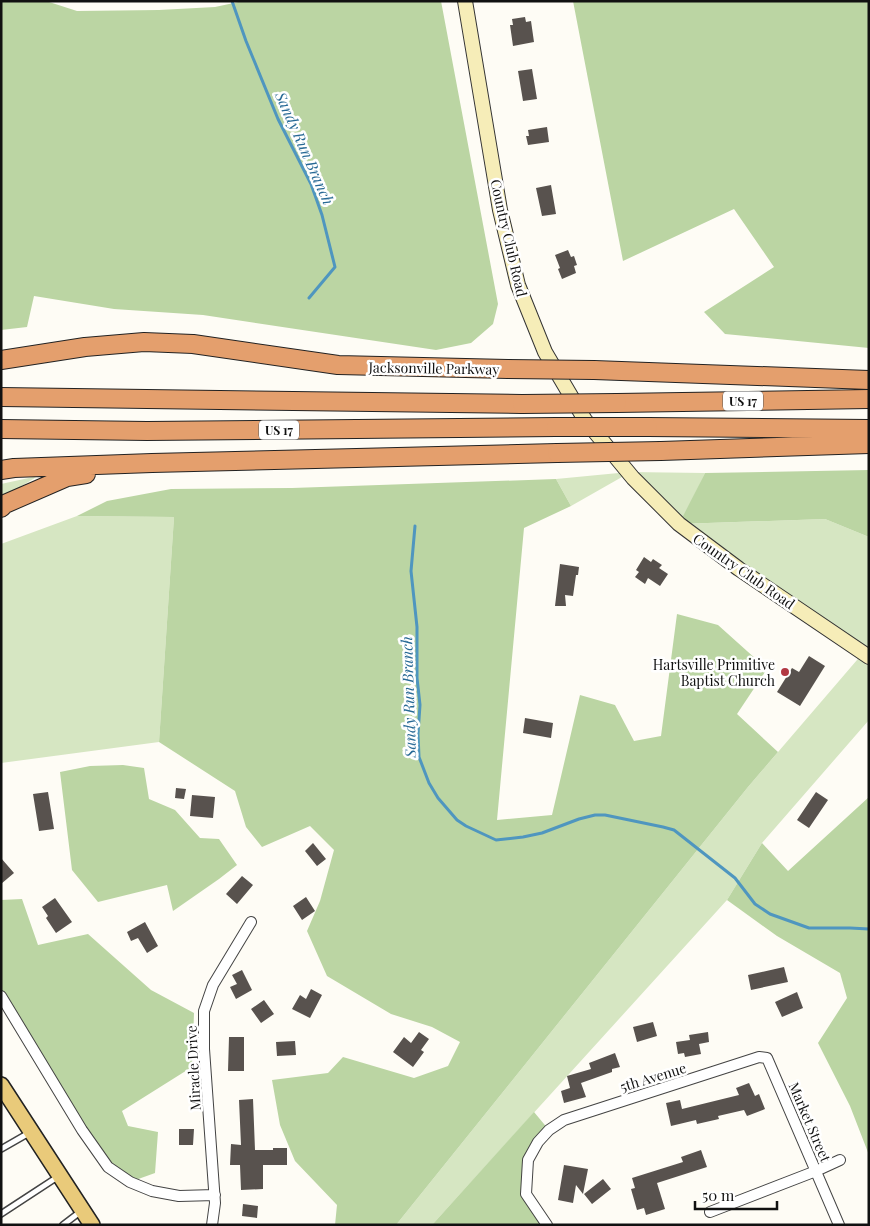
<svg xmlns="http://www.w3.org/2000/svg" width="870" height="1226" viewBox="0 0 870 1226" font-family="'Playfair Display',serif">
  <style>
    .green { fill: #d6e6c2 }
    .forest { fill: #bbd5a3 }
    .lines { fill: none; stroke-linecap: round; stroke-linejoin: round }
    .stream { stroke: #4f96bf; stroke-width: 3 }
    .building { fill: #58524e }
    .service-casing { stroke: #444; stroke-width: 8 }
    .minor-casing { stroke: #444; stroke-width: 12 }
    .secondary-casing { stroke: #333; stroke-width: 16 }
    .primary-casing { stroke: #222; stroke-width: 18 }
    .motorway-casing { stroke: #222; stroke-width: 20 }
    .service { stroke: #fff; stroke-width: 5 }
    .minor { stroke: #fff; stroke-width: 10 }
    .secondary { stroke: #f6edb8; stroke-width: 14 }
    .primary { stroke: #e9ca7a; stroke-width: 15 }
    .motorway { stroke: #e49f6d; stroke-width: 18 }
    .motorway-bridge-casing { stroke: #222; stroke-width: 20; stroke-linecap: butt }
    .motorway-bridge { stroke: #e49f6d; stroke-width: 18 }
    .poi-dot { fill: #b23842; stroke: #fff; stroke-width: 2 }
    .labels { text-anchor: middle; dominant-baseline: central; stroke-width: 5; stroke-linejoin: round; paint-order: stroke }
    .shield { fill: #fff; stroke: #585858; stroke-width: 1 }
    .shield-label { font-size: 12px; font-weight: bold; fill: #111 }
    .street-label { font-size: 14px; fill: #111; stroke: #fff }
    .poi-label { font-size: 14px; fill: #111; stroke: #fff; text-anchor: end }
    .water-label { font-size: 15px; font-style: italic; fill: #276995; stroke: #fff }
  </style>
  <rect width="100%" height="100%" fill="#fefcf5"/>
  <path class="green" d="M629,472L705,473L680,524L825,519L869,537V720L762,843L727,900L432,1225H396L748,787L863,653L739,569L679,524L629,473L571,506L556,479Z
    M38,476L1,499V484Z
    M77,516L174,517L159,742L1,763V544Z"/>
  <path class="forest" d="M1,1H46L77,11L159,10L215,7L243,1H441L498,304L493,324L471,343L436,350L203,315L114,309L34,296L27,327L1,330Z
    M573,1H869V348L725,334L704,312L774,267L734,209L623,261Z
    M869,470V537L825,519L679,524L705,473Z
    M556,479L571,506L524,528L497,820L552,815L580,695L615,705L634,741L661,736L677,614L718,625L767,669L737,714L778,752L748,787L396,1225H335L337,1205L295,1161L280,1125L272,1080L328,1073L343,1057L414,1078L448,1066L460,1042L432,1027L391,1014L327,976L307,931L320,901L334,850L310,826L262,847L246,827L235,791L159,742L174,517L77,516L107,501L171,489L292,488Z
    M123,765L144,768L149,799L175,810L200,838L219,839L237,865L219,879L173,911L167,885L98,902L72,870L60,772L90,766Z
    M869,797V1155L850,1106L818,1043L847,998L840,973L777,936L727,900L762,843L788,871Z
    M22,899L38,945L88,934L151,990L194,1013L192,1067L122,1111L128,1126L158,1132L155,1173L130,1182L108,1167L1,996V900Z
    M534,1112L549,1130L528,1160L526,1194L547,1225H432Z"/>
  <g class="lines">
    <path class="stream" d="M232,1L246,41L278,119L311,184L322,215L335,267L309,298
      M415,526L411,571L417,627V678L420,705L418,734L419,757L429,783L438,798L457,820L466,826L496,840L523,837L542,833L579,819L595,815H605L663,827L674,830L735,878L755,904L770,914L809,928H850L869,929"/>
  </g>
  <path class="building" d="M525,17L526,22L531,21L534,42L513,46L510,25H513L512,19Z
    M532,69L537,99L523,101L518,71Z
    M547,127L549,142L528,145L526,136H529L528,130Z
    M551,185L556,214L542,216L536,188Z
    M568,250L571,257L574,256L577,265L574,266L576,273L562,279L558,269L560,268L555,255Z
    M644,557L651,562L653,559L662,565L659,568L668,574L660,586L648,578L645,584L635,577L639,572L636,570Z
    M560,564L579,567L578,575H576L573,596L565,595L566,606H555Z
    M809,656L825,666L800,706L777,692L792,668L799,672Z
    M525,718L553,723L551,738L523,733Z
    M176,788L186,789L184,799L175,798Z
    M48,792L54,829L39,831L33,794Z
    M816,792L828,800L809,828L797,820Z
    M192,795L215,797L213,818L190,816Z
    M313,843L326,859L317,866L305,851Z
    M1,858L14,873L1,884Z
    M242,876L253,885L237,904L226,894Z
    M306,897L315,911L302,920L293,906Z
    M55,898L72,922L56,933L46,918L48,916L42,907Z
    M145,922L158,946L147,953L138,938L131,941L127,932Z
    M784,967L788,982L751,990L748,975Z
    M242,970L252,990L236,999L230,987L237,984L232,975Z
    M311,989L322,995L310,1018L292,1009L300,995L306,999Z
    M797,992L803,1008L782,1017L775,1002Z
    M264,1000L274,1014L261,1023L251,1009Z
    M653,1022L657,1036L637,1042L633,1027Z
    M419,1032L429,1039L421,1050L424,1052L413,1067L393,1052L404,1037L411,1043Z
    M708,1032L709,1042L699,1044L701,1054L685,1057L684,1053L678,1054L676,1042L690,1040L689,1035Z
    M229,1037H244V1071H228Z
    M295,1041L296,1055L277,1056L276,1042Z
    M615,1053L620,1067L612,1069V1072L581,1083L586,1097L564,1103L561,1091L570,1088L567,1076L591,1069L589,1063Z
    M749,1083L755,1096L759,1094L765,1109L747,1116L744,1110L718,1116L719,1119L697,1124L696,1120L671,1126L666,1103L680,1100L682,1109L739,1095L736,1088Z
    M253,1099L255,1150H273V1148H287V1165H263V1189L241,1190L240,1165H230L231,1144L241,1145L239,1100Z
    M179,1129H194L193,1145H179Z
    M701,1150L707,1167L657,1183L665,1209L646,1215L644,1208L637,1210L631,1189L635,1188L632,1178L683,1162L681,1157Z
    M564,1165L588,1169L583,1194L576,1185L573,1203L558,1200Z
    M603,1179L611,1189L592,1204L584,1194Z
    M243,1204L258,1206L257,1218L242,1216Z"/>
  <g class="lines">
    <defs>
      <path id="service" d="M1,1149L29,1133
        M1,1214L59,1176
        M63,1225L80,1212"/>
      <path id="minor" d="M1,996L82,1130L108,1167L130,1182L152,1191L179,1196L215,1195
        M710,1212L816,1171L840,1160
        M212,1225L215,1203L204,1049V1011L213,985L251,922
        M547,1225L526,1194L528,1160L538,1142L549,1130L564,1120L759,1057L767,1058L839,1225"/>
      <path id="secondary" d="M465,1L500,210L518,285L545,352L585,420L633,478L679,524L739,569L869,657"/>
      <path id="primary" d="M1,1085L92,1225"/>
      <path id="motorway" d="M1,360L85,347L144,342L193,344L338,365L508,369
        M594,370L869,380
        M1,397L522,404
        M617,403L869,399
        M648,427L869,429
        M1,429L147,431L556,427
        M661,451L869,444
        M1,470L14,468L152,463L557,453
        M1,508L5,504L67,477L86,474"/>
    </defs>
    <use href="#service" class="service-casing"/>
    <use href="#minor" class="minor-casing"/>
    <use href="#secondary" class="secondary-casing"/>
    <use href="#primary" class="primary-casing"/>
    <use href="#motorway" class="motorway-casing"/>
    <use href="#service" class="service"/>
    <use href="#minor" class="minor"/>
    <use href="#secondary" class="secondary"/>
    <use href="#primary" class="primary"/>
    <use href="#motorway" class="motorway"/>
    <defs>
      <path id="motorway-bridge" d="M508,369L594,370
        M522,404L617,403
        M556,427H648
        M557,453L661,451"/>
    </defs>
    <use href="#motorway-bridge" class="motorway-bridge-casing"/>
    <use href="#motorway-bridge" class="motorway-bridge"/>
  </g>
  <circle class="poi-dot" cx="785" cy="672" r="5"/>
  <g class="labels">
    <g class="shield">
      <rect x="723" y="391.5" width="40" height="19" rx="4"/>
      <rect x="259" y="420.5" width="40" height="19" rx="4"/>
    </g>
    <g class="shield-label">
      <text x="743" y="401">US 17</text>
      <text x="279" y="430">US 17</text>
    </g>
    <g class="street-label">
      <text transform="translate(509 238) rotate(77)">Country Club Road</text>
      <text transform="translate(434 368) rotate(1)">Jacksonville Parkway</text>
      <text transform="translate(744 571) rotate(35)">Country Club Road</text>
      <text transform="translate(193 1068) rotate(-93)">Miracle Drive</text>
      <text transform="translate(653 1077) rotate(-17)">5th Avenue</text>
      <text transform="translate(810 1122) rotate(67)">Market Street</text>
    </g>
    <g class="poi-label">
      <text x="775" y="664">Hartsville Primitive<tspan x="775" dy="16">Baptist Church</tspan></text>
    </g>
    <g class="water-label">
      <text transform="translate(305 148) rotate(66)">Sandy Run Branch</text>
      <text transform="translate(408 697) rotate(-92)">Sandy Run Branch</text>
    </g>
  </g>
  <rect width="870" height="1226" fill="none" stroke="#111111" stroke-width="5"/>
  <path d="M695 1201v8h82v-8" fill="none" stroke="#111111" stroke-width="2.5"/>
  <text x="702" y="1201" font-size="15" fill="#111111" stroke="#ffffff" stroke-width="4" paint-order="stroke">50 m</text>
</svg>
